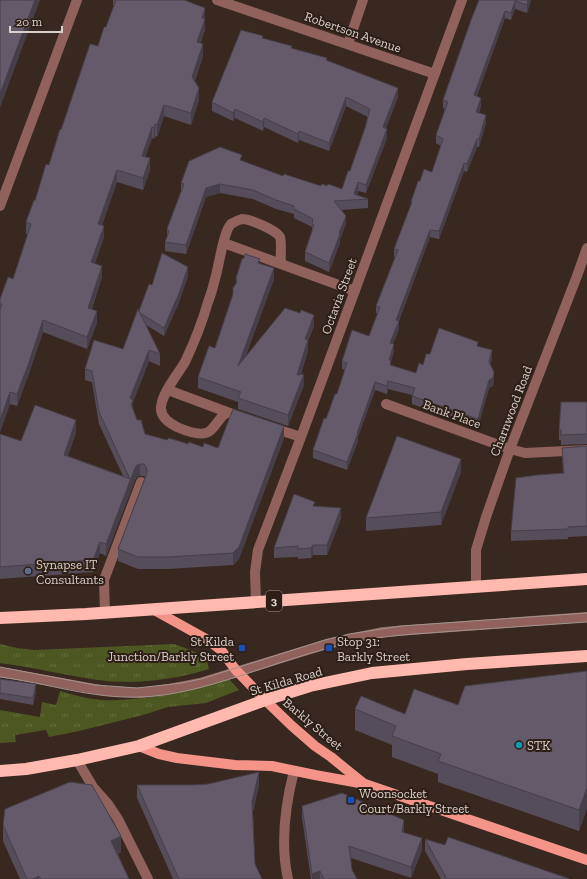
<svg xmlns="http://www.w3.org/2000/svg" width="587" height="879" viewBox="0 0 587 879" font-family="'Zilla Slab',serif">
  <style>
    .grass { fill: url(#grass-tufts) }
    .lines { fill: none; stroke-linecap: round; stroke-linejoin: round }
    .minor { stroke: #90625b; stroke-width: 10 }
    .major { stroke: #f49488; stroke-width: 10 }
    .highway { stroke: #ffb9af; stroke-width: 12 }
    .tram { stroke: #a1958e; stroke-width: 1 }
    .wall { fill: #564d5b }
    .shaded-wall { fill: #463f4a }
    .building { fill: #645a6a; stroke: #463f4a }
    .service-dot { fill: #5c6f8a; stroke: #2d1f16; stroke-width: 1.5 }
    .transit-dot { fill: #1a4fb4; stroke: #2d1f16; stroke-width: 1.5 }
    .culture-dot { fill: #0f9aa8; stroke: #2d1f16; stroke-width: 1.5 }
    .labels { text-anchor: middle; dominant-baseline: central; stroke-width: 4; stroke-linejoin: round; paint-order: stroke }
    .shield { fill: #2d1f16; stroke: #a69b94; stroke-width: 1 }
    .shield-label { font-size: 12px; font-weight: bold; fill: #dad0ca }
    .street-label { font-size: 13px; fill: #dad0ca; stroke: #2d1f16 }
    .poi-label { font-size: 13px; fill: #dad0ca; stroke: #2d1f16; text-anchor: start }
  </style>
  <defs>
    <pattern id="grass-tufts" width="24" height="20" patternUnits="userSpaceOnUse"><rect width="24" height="20" fill="#4c5721"/><path d="M3 7l-1-3M5 7V3M7 7l1-3M15 17l-1-3M17 17v-4M19 17l1-3" fill="none" stroke="#656e40"/></pattern>
  </defs>
  <rect width="100%" height="100%" fill="#38281f"/>
  <path class="grass" d="M0,644L17,648L34,650L174,644L188,649L206,657L209,669C173,680 134,685 97,680C64,675 32,667 0,663Z
    M229,679L239,690L206,703L168,707L143,715L79,731L49,737L46,730L15,735L16,742L0,743V710L40,717L42,702L56,705L60,691C74,695 88,699 102,700C116,701 129,699 142,698C172,695 200,688 229,679Z"/>
  <g class="lines">
    <path class="minor" d="M217,0L435,74
      M348,44L363,0
      M0,206L77,0
      M224,243L281,264
      M168,390L227,412
      M386,404L510,449L525,453L587,450
      M244,418L227,412C219,418 218,423 211,430C203,438 186,431 177,427C169,423 160,417 161,407C162,393 178,374 185,362C194,343 202,323 208,302C211,295 213,287 215,279C219,267 223,232 231,224C234,222 238,220 242,219C250,219 276,230 280,237C282,242 280,258 281,264L355,291
      M270,427L301,437
      M476,587V550L486,517L510,449L577,276L587,248
      M256,602L255,572L258,550L301,437L462,0
      M105,613L104,580L141,482
      M0,672L106,691L141,693L169,689L200,683L327,644L383,632L587,617
      M77,760L93,787L108,804L118,819L148,879
      M288,879C280,843 285,806 294,771"/>
    <path class="major" d="M154,610L208,640L221,650L235,669L265,700L292,726L315,746L331,757L363,783
      M139,746L159,754L177,758L235,765L272,766L315,775L365,784L587,860"/>
    <path class="highway" d="M0,618L86,614L587,579
      M0,771L26,769L77,760L139,746L265,700L310,686L372,673L467,664L587,656"/>
    <path class="tram" d="M0,667L95,685L137,688L182,683L201,679L325,640L349,634L401,626L587,613
      M0,677C47,683 92,699 140,697C175,696 207,686 240,676C276,664 313,651 350,643C384,635 419,634 455,631C499,628 543,625 587,622"/>
  </g>
  <path class="wall" d="M113,0H184L205,8V30L200,43L203,56L195,81L199,100L191,125L164,116L157,137L155,136L154,139L152,138L145,157L150,170L143,190L117,182L102,225L104,237L95,263L102,277L92,309L97,323L87,349L43,332L28,376L17,406L10,404L0,432V299L13,279L28,234H26V222L49,165L61,130L106,27L113,7Z
    M479,0H531L527,13L515,9L511,20L505,18L477,96L481,106L479,113L486,123L479,147H477L467,172L464,171L439,239L430,237L399,321V329L393,344L394,352L391,360V365L416,373L423,365L430,354L478,347L492,358L490,365L494,380L493,386L489,388L478,427L412,404V395L388,389L387,394L375,390L358,437V441L347,470L313,458V450L337,394L345,370L342,369V361L369,336L378,314L376,313V306L395,257H394V249L411,204V202L420,181L432,172L441,146L436,143V135L445,109L443,108V100Z
    M263,38L327,61L398,97L386,128L387,138L366,193L358,191L357,195L368,199V208L341,210L346,224L340,239V243L329,272L305,261V252L312,232V227L294,218V214L276,209L253,199L220,193L206,197L186,254L165,251V242L167,238V229L181,191V183L242,161L283,176L321,186L342,189L350,171L365,128L368,117L346,106L329,151L299,140L298,143L264,127L263,131L235,118L233,121L212,111V102Z
    M260,263L274,279L245,358L314,326L308,341V351L301,374L304,385L288,426L238,409V402L198,388V377L215,348L233,297V288L236,284V278Z
    M188,276L177,308L176,309L164,336L146,325L160,354V366L149,361L133,402V408L137,420L145,434L167,440L203,447L218,448L284,438L239,559L233,565L168,569H138L118,561V549L145,477L144,476H140L137,477L135,480L106,556L100,553L93,572L0,579V434L21,441L76,432L68,456L123,476L99,424L92,382L85,380V369L123,349L139,311L152,285Z
    M587,402V444L561,445V440H559V430Z
    M587,446V536L568,537V539L511,541V531L563,473L562,458V448Z
    M461,472L441,525L366,531V518Z
    M315,506L341,518L327,555H313L311,558L298,559V557L274,558V548Z
    M587,671V808L579,831L438,782V774L392,757V745L355,730V709L405,714L458,705Z
    M0,679L36,691L33,705L0,699Z
    M137,785H259L253,812L255,864L262,879H173L137,798Z
    M302,806L404,831V832L422,850L411,878L351,858L352,870L357,879H311L302,818Z
    M3,825L121,852L118,854L129,879H20L3,841Z
    M425,839L445,845L570,879H441L425,851Z"/>
  <path class="shaded-wall" d="M35,0H40L0,108V94Z
    M528,0H531L527,13V5Z
    M515,1V9L511,20V13Z
    M205,8V30L197,54V42L202,18Z
    M505,11V18L474,103V95Z
    M203,44V56L192,88V77Z
    M199,88V100L191,125V113Z
    M398,88V97L383,136V127Z
    M346,97V106L329,151V143Z
    M481,98V106L476,120V112Z
    M164,105V116L157,137V125Z
    M235,109V118L233,121V113Z
    M486,115V123L479,147V139Z
    M264,118V127L263,131V122Z
    M155,124V136L154,139V128Z
    M152,127V138L142,167V156Z
    M387,129V138L366,193V185Z
    M299,131V140L298,143V134Z
    M477,139V147L467,172V164Z
    M150,158V170L143,190V178Z
    M464,163V171L439,239V231Z
    M117,170V182L98,235V224Z
    M358,182V191L355,200L354,194Z
    M220,184V193L206,197L186,254V245L206,188Z
    M346,216V224L340,239V243L329,272V263L339,233Z
    M104,226V237L91,274V262Z
    M430,230V237L396,328V320Z
    M102,266V277L88,320V308Z
    M188,267V276L177,308L176,309L164,336V328Z
    M274,268V279L238,377V366Z
    M97,311V323L87,349V337Z
    M314,315V326L308,341V351L297,385V375L305,339Z
    M43,320V332L28,376L17,406V394Z
    M399,321V329L390,351V343Z
    M394,344V352L389,368V360Z
    M149,350V361L133,402V413L130,398Z
    M492,350V358L489,370V362Z
    M494,372V380L493,386L489,388L478,427V419L489,380Z
    M304,374V385L288,426V415Z
    M388,381V389L387,394V386Z
    M375,382V390L358,437V441L347,470V462Z
    M10,392V404L0,432V420Z
    M76,420V432L64,467V455Z
    M284,426V438L239,559L233,565V553Z
    M461,459V472L441,525V512Z
    M140,464V476L137,477L135,480L106,556V544L135,468L137,465Z
    M341,508V518L327,555V545Z
    M100,542V553L93,572V560Z
    M313,545V555L311,558V548Z
    M36,684V691L33,705V698Z
    M259,772V785L252,814V802Z
    M587,788V808L579,831V810Z
    M404,820V831L402,843V832Z
    M121,836V852L111,858V841Z
    M422,838V850L411,878V867Z
    M320,871V879H312V874Z
    M39,876V879H33Z"/>
  <path class="building" d="M0,0H35L0,94Z
    M116,0H184L205,8L202,18L205,19L197,42L203,44L192,77L199,88L191,113L164,105L157,125L155,124L154,128L152,127L142,156L150,158L143,178L117,170L98,224L104,226L91,262L102,266L88,308L97,311L87,337L43,320L28,365L17,394L10,392L0,420V310L2,304H0V299L8,277L13,279L31,224L26,222L34,200L35,201L46,164L49,165L60,129L61,130L90,44L98,46L104,27H106Z
    M479,0H528L527,5L515,1L511,13L505,11L474,95L481,98L476,112L486,115L479,139H477L467,164L464,163L439,231L430,230L396,320L399,321L390,343L394,344L389,360H391L390,365L416,373L419,363L423,365L426,354H430L439,328L478,342L477,346L492,350L489,362L494,372L493,378L489,380L478,419L412,396L415,388L388,381L387,386L375,382L357,433H358L347,462L313,450L324,418L326,419L335,394H337L347,363L342,361L352,330L369,336L380,307L376,306L398,250L394,249L412,202H411L418,181H420L424,169L432,172L443,139L436,135L448,102L443,100L471,20Z
    M241,30L263,36L262,38L292,46L291,48L327,58L326,60L398,88L383,127L387,129L366,185L358,182L354,194L368,199L334,201L346,216L339,233L340,234L329,263L305,252L314,225L312,224L313,219L294,209V206L276,200L253,190L220,184L206,188L186,245L165,242L169,231L167,229L184,184L181,183L189,161L220,147L242,155L240,160L283,176L284,174L321,186L322,184L327,186L328,184L342,189L348,171H350L365,128L370,109L346,97L329,143L299,131L298,134L264,118L263,122L235,109L233,113L212,102Z
    M162,253L188,267L177,299L176,300L164,328L140,313L139,311L149,284L152,285Z
    M245,254L260,259L258,263L274,268L238,366L285,308L300,313L301,310L314,315L305,339L308,340L297,375L304,374L288,415L238,398L241,392L198,377L209,346L215,348L233,294V288L237,282L236,278L242,259L244,258Z
    M138,309L160,354L149,350L130,398L133,401L131,404L137,420H141L145,434L167,440L169,438L188,444L189,442L203,447L204,443L218,448L233,409L284,426L239,547L233,553L168,557H138L118,549L147,473V470L146,467L144,464H140L137,465L135,468L106,544L100,542L93,560L0,567V434L21,441L35,405L76,420L64,455L130,479L99,412L92,371L85,369L94,340L123,349Z
    M561,402H587V434L561,435V430H559Z
    M397,436L461,459L441,512L366,518Z
    M587,446V526L568,527V529L511,531L516,478L537,475L564,473L562,448Z
    M294,494L315,502L313,506L341,508L327,545H313L311,548L298,549V546L274,548Z
    M587,671V788L579,810L438,761L441,754L392,736L396,726L355,709L361,696L405,714L414,689L458,705L465,686Z
    M0,679L36,684L33,698L0,693Z
    M259,772L252,802L255,864L262,879H179L137,785H192L208,784Z
    M70,782L92,785L121,836L111,841L129,879H41L39,876L33,879H27L3,825L5,809Z
    M342,793L404,820L402,832L422,838L411,867L349,846L352,870L357,879H324L320,871L312,874L302,806Z
    M448,837L570,879H447L425,839L445,845Z"/>
  <circle class="service-dot" cx="28" cy="571" r="4"/>
  <g class="transit-dot">
    <rect x="238" y="644" width="8" height="8" rx="2"/>
    <rect x="325" y="644" width="8" height="8" rx="2"/>
    <rect x="347" y="796" width="8" height="8" rx="2"/>
  </g>
  <circle class="culture-dot" cx="519" cy="745" r="4"/>
  <g class="labels">
    <rect class="shield" x="266" y="591" width="16" height="20" rx="3"/>
    <g class="shield-label">
      <text x="274" y="601">3</text>
    </g>
    <g class="street-label">
      <text transform="translate(353 32) rotate(19)">Robertson Avenue</text>
      <text transform="translate(339 296) rotate(-70)">Octavia Street</text>
      <text transform="translate(511 411) rotate(-69)">Charnwood Road</text>
      <text transform="translate(452 414) rotate(20)">Bank Place</text>
      <text transform="translate(286 681) rotate(-16)">St Kilda Road</text>
      <text transform="translate(313 724) rotate(40)">Barkly Street</text>
    </g>
    <g class="poi-label">
      <text x="36" y="564">Synapse IT<tspan x="36" dy="15">Consultants</tspan></text>
      <text x="234" y="641" text-anchor="end">St Kilda<tspan x="234" dy="15">Junction/Barkly Street</tspan></text>
      <text x="337" y="641">Stop 31:<tspan x="337" dy="15">Barkly Street</tspan></text>
      <text x="527" y="745">STK</text>
      <text x="359" y="793">Woonsocket<tspan x="359" dy="15">Court/Barkly Street</tspan></text>
    </g>
  </g>
  <path d="M10 26v6h52v-6" fill="none" stroke="#dad0ca" stroke-width="2"/>
  <text x="16" y="26" font-size="12" fill="#dad0ca" stroke="#2d1f16" stroke-width="3" paint-order="stroke">20 m</text>
</svg>
